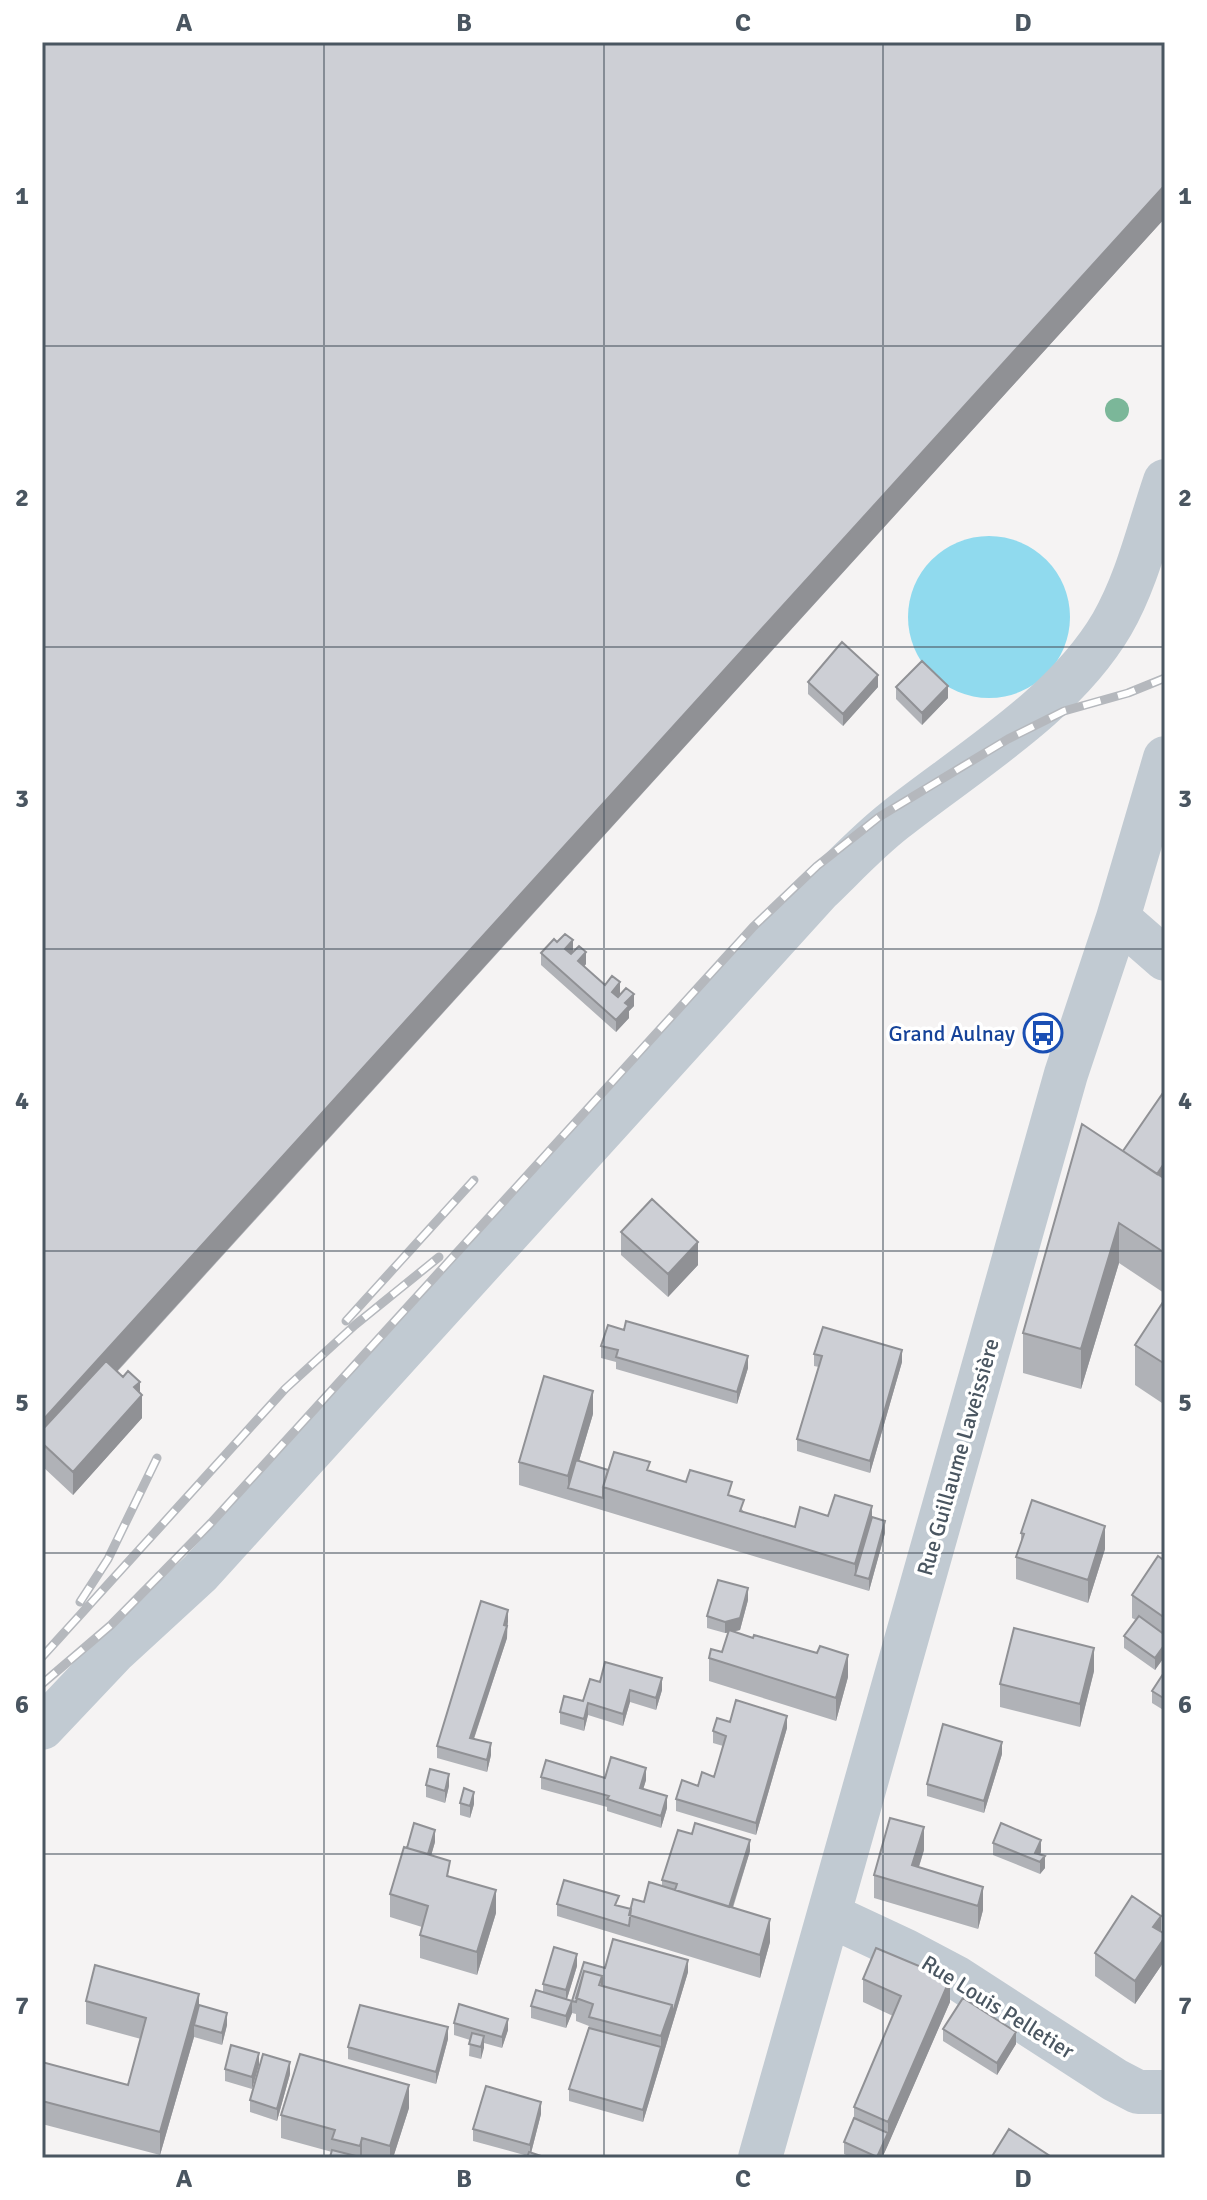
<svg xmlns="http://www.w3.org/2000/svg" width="1207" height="2200" viewBox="0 0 1207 2200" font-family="Signika,sans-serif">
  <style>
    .water { fill: #90daee }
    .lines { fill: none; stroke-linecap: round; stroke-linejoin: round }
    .minor { stroke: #c1cad2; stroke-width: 44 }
    .rail-casing { stroke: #b5b8bd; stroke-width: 9 }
    .rail { stroke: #fff; stroke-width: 6; stroke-dasharray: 18; stroke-linecap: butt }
    .tree { fill: #7bb799 }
    .wall { fill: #b0b2b7 }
    .shaded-wall { fill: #909195 }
    .building { fill: #cdcfd5; stroke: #909195; stroke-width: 2 }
    .grid { fill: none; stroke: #4a5661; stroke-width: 2; stroke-opacity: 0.55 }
    .labels { text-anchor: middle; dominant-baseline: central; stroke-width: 7; stroke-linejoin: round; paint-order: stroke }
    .transit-label { font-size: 22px; fill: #164399; stroke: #fff; text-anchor: end }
    .street-label { font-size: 22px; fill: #4a5661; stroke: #fff }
    .neatline { fill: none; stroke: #4a5661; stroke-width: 3 }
    .grid-label { font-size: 26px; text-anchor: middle; font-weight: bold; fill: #4a5661 }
  </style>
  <rect width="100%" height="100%" fill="#f5f3f3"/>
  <path class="water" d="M908 617a81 81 0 1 1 162 0a81 81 0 1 1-162 0Z"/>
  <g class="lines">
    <path class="minor" d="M1118,918L1165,959
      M42,1728L114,1652L200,1573L819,891C844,867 868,841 895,820C968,762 1064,706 1112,624C1137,581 1149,528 1165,481
      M829,1915L906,1951L957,1978L1115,2080L1138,2092H1165
      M760,2158L1066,1074L1118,918L1165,758"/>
    <defs>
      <path id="rail" d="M346,1321L474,1180
        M80,1602L108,1559L157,1458
        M42,1657L285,1389L355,1325L439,1257
        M42,1684L111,1625L211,1523L753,927L817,866L879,817L1008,739L1064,711L1128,693L1165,678"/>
    </defs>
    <use href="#rail" class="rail-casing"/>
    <use href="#rail" class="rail"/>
  </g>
  <circle class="tree" cx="1117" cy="410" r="12"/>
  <path class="wall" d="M42,42L1165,218L117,1372L140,1393L142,1418L73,1495L42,1466Z
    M808,682L878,687L843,726L808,694Z
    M896,687L948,698L922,725L896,699Z
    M557,942L573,952L586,964L584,967L605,985L620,994L634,1006L629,1011V1018L616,1032L541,965V953Z
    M1165,1090V1174L1163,1177L1165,1179V1405L1135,1385V1345L1164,1300V1293L1119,1263L1081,1389L1023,1373V1333L1123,1151Z
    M621,1232L698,1265L668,1297L621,1255Z
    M601,1346L748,1368L737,1404L616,1369V1362L601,1358Z
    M814,1354L902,1362L870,1473L797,1451V1439L819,1367L814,1366Z
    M593,1414L579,1461L608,1470L650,1471L732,1496L744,1512L795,1527L828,1516L872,1517L885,1533L869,1591L519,1485V1462Z
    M1021,1533L1105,1549L1088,1603L1016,1579V1557L1021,1543Z
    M1165,1561V1656L1155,1670L1124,1648V1636L1136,1620L1132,1618V1595Z
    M748,1600L740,1630L733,1632L848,1677L836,1721L709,1681V1658L722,1652L728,1633H725L707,1628V1616Z
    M508,1622L507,1638L474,1739L491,1755L487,1772L437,1758V1746Z
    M1094,1671L1080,1727L1000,1707V1684Z
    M1165,1671V1711L1152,1703V1691Z
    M600,1682L662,1690L656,1710L630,1702L623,1726L588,1715L584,1731L560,1724V1712L583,1701Z
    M730,1722L787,1728L756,1835L676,1811V1799L714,1777L723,1746L713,1743V1731Z
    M1002,1754L984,1813L927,1796V1784Z
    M541,1777L605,1778L646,1780L643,1789L667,1808L661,1828L607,1811V1807L541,1789Z
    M426,1785L449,1786L445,1803L426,1797Z
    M460,1803L474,1804L470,1818L460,1815Z
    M1165,1833V1862L1162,1860V1837Z
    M435,1842L431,1855L450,1877L496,1913L477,1975L420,1958V1935L422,1927L390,1917V1894L407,1848Z
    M993,1843L1041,1852L1039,1855L1045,1868L1040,1874L993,1855Z
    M924,1850L919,1867L983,1910L978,1929L874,1898V1875Z
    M750,1851L733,1908L770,1942L760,1978L557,1916V1904L631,1909L644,1902L662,1886V1880Z
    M1165,1934V1960L1135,2004L1095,1976V1953Z
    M577,1966L567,1999L572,2001L605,1968L688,1972L643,2122L569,2101V2089L589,2026L576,2021V2014L572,2013L566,2028L531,2018V2006L543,1992V1984Z
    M863,1979L950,2002L882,2158H852L844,2154V2142L854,2118V2107L893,2016L863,2002Z
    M86,2001L199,2005L227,2025L222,2045L194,2037L160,2155L42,2124V2062L128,2085L141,2039L86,2024Z
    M454,2023L508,2030L502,2048L484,2043L481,2059L469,2056L470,2040L454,2035Z
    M943,2029L1016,2044L997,2075L943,2041Z
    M448,2039L436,2084L348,2059V2047Z
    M259,2065L252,2089L225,2081V2069Z
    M290,2074L277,2121L250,2112V2100Z
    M409,2108L393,2158H330L332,2152L281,2138V2115Z
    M541,2114L531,2153L528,2156L473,2141V2129Z"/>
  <path class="shaded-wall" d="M1165,185V218L47,1448L42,1443V1421Z
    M878,675V687L843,726V714Z
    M948,686V698L922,725V713Z
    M573,940V952L565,961V949Z
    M586,952V964L578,973V961Z
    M620,982V994L612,1003V992Z
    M634,994V1006L629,1011V1018L616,1032V1020L625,1003Z
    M1165,1162V1174L1153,1191V1180Z
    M1119,1223V1263L1081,1389V1349Z
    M698,1242V1265L668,1297V1274Z
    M902,1350V1362L870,1473V1461Z
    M748,1356V1368L737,1404V1392Z
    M140,1382V1398L142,1395V1418L73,1495V1472L134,1387Z
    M593,1391V1414L571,1488H568V1476Z
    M872,1506V1529L855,1575V1564Z
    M885,1521V1533L869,1591V1579Z
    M1105,1526V1549L1088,1603V1580Z
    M748,1588V1600L740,1630L725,1633V1622Z
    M508,1610V1622L506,1630L507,1626V1638L470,1750V1738Z
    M1165,1644V1656L1155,1670V1658Z
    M1094,1648V1671L1080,1727V1704Z
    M848,1655V1677L836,1721V1698Z
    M662,1678V1690L656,1710V1698Z
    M630,1690V1702L623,1726V1714Z
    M588,1703V1715L584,1731V1719Z
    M787,1716V1728L756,1835V1823Z
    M1002,1742V1754L984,1813V1801Z
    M491,1743V1755L487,1772V1760Z
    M646,1768V1780L640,1800V1788Z
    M449,1774V1786L445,1803V1791Z
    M474,1792V1804L470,1818V1806Z
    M667,1796V1808L661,1828V1816Z
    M924,1827V1850L912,1888V1865Z
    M435,1830V1842L425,1877V1865Z
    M750,1840V1851L726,1928V1916Z
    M1041,1840V1852L1037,1861L1035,1853Z
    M1045,1856V1868L1040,1874V1862Z
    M983,1887V1910L978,1929V1906Z
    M496,1890V1913L477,1975V1952Z
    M1161,1916V1939L1153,1927Z
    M770,1919V1942L760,1978V1955Z
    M1165,1937V1960L1135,2004V1981Z
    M577,1954V1966L566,2002V1990Z
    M688,1960V1972L643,2122V2110L661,2047V2036Z
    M950,1979V2002L888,2145V2122Z
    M199,1994V2017L194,2025V2037L160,2155V2132Z
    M572,2001V2013L566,2028V2016Z
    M227,2013V2025L222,2045V2033Z
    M508,2019V2030L502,2048V2037Z
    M448,2027V2039L436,2084V2072Z
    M1016,2032V2044L997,2075V2063Z
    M484,2036V2048L481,2059V2047Z
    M259,2053V2065L252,2089V2077Z
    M290,2062V2074L277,2121V2109Z
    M409,2085V2108L393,2158H390V2146Z
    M541,2102V2114L530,2157V2145Z
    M888,2133V2145L882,2158H877Z
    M362,2138V2158H360V2146Z"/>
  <path class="building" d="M42,42H1165V185L42,1421Z
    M842,642L878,675L843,714L808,682Z
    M922,661L948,686L922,713L896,687Z
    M565,934L573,940L565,949L571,954L579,946L586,952L578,961L605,985L612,976L620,982L612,992L618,997L626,988L634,994L625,1003L629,1006L616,1020L541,953L554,939L557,942Z
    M1165,1090V1162L1157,1174L1123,1151Z
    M1082,1124L1165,1179V1253L1119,1223L1081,1349L1023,1333Z
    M652,1199L698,1242L668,1274L621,1232Z
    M1165,1299V1364L1135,1345Z
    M626,1321L748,1356L737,1392L616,1357L618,1350L601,1346L608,1325L624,1330Z
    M823,1327L902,1350L870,1461L797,1439L822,1356L814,1354Z
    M106,1361L123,1377L128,1371L140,1382L134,1387L142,1395L73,1472L42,1443V1430Z
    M544,1376L593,1391L568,1476L519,1462Z
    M614,1452L650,1462L647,1470L686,1482L690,1470L732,1482L728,1495L744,1500L740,1511L795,1527L800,1507L828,1516L835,1495L872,1506L855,1564L603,1487Z
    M576,1460L608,1470L603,1487V1498L568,1488Z
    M1032,1500L1105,1526L1088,1580L1016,1557L1024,1534L1021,1533Z
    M872,1517L885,1521L869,1579L855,1575Z
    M1158,1556L1165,1561V1618L1132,1595Z
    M718,1580L748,1588L740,1618L725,1622L707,1616Z
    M481,1601L508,1610L504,1625L507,1626L470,1738L491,1743L487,1760L437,1746Z
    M1139,1616L1165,1635V1644L1155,1658L1124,1636Z
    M1014,1628L1094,1648L1080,1704L1000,1684Z
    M729,1630L753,1638L754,1635L817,1653L820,1646L848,1655L836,1698L709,1658L711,1649L722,1652Z
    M605,1662L662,1678L656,1698L630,1690L623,1714L588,1703L584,1719L560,1712L564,1696L583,1701L590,1679L600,1682Z
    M1165,1671V1699L1152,1691Z
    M736,1700L787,1716L756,1823L676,1799L682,1780L698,1786L702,1772L714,1777L726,1736L713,1731L717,1718L730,1722Z
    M943,1724L1002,1742L984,1801L927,1784Z
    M611,1757L646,1768L640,1788L667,1796L661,1816L607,1799L609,1796L541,1777L546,1760L605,1778Z
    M430,1769L449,1774L445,1791L426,1785Z
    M464,1788L474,1792L470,1806L460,1803Z
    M890,1818L924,1827L912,1865L983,1887L978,1906L874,1875Z
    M414,1823L435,1830L428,1854L407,1848Z
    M695,1823L750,1840L729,1907L675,1890L677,1884L662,1880L678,1830L692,1834Z
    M1001,1823L1041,1840L1035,1853L1045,1856L1040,1862L993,1843Z
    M404,1847L450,1861L447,1876L496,1890L477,1952L420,1935L428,1906L390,1894Z
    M564,1880L619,1896L615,1905L631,1909L629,1926L557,1904Z
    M649,1882L770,1919L760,1955L629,1915L633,1899L644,1902Z
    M1132,1896L1161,1916L1153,1927L1165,1934V1937L1135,1981L1095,1953Z
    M613,1939L688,1960L672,2016V2005L602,1986V1976L584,1971L576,2002L572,2001L566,2016L531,2006L536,1990L572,2001L584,1962L605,1968Z
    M554,1947L577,1954L566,1990L543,1984Z
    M876,1948L950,1979L888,2122L854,2107L901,1996L863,1979Z
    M95,1965L199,1994L160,2132L42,2101V2062L128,2085L146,2018L86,2001Z
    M584,1971L602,1976L599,1985L672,2005L661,2036L589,2017L593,2004L576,1998Z
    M963,1998L1016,2032L997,2063L943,2029Z
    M459,2004L508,2019L502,2037L454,2023Z
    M199,2005L227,2013L222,2033L194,2025Z
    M360,2005L448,2027L436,2072L348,2047Z
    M589,2028L661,2047L643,2110L569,2089Z
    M472,2033L484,2036L481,2047L469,2044Z
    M231,2045L259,2053L252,2077L225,2069Z
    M263,2054L290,2062L277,2109L250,2100Z
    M300,2054L409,2085L390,2146L362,2138L360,2146L332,2139L335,2130L281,2115Z
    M486,2086L541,2102L530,2145L473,2129Z
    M854,2118L888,2133L877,2157L844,2142Z
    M1009,2129L1053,2158H991Z
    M332,2150L360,2157V2158L330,2157Z
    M529,2152L547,2158H527Z"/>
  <path class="grid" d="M324,42V2158M604,42V2158M883,42V2158M42,346H1165M42,647H1165M42,949H1165M42,1251H1165M42,1553H1165M42,1854H1165"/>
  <defs>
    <symbol id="bus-ring" viewBox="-11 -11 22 22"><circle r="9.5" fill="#fff" stroke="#1a4fb4" stroke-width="1.5"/><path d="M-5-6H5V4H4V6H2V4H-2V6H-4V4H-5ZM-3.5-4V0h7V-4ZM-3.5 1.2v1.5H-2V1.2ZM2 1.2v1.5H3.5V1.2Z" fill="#1a4fb4"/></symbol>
  </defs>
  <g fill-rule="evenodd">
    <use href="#bus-ring" x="1021" y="1011" width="44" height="44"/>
  </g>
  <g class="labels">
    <g class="transit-label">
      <text x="1015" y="1033">Grand Aulnay</text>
    </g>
    <g class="street-label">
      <text transform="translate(958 1457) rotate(-74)">Rue Guillaume Laveissière</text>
      <text transform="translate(998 2007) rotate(32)">Rue Louis Pelletier</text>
    </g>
  </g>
  <rect width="1207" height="2200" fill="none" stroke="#ffffff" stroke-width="88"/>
  <rect x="44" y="44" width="1119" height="2112" class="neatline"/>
  <g class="grid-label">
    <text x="184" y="31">A</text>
    <text x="464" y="31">B</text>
    <text x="743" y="31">C</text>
    <text x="1023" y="31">D</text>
    <text x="22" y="204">1</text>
    <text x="1185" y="204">1</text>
    <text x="22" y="506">2</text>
    <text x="1185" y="506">2</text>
    <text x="22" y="807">3</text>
    <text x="1185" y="807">3</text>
    <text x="22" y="1109">4</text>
    <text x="1185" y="1109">4</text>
    <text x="22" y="1411">5</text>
    <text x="1185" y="1411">5</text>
    <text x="22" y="1713">6</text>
    <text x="1185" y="1713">6</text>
    <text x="22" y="2014">7</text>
    <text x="1185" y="2014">7</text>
    <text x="184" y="2187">A</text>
    <text x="464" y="2187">B</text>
    <text x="743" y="2187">C</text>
    <text x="1023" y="2187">D</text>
  </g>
</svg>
